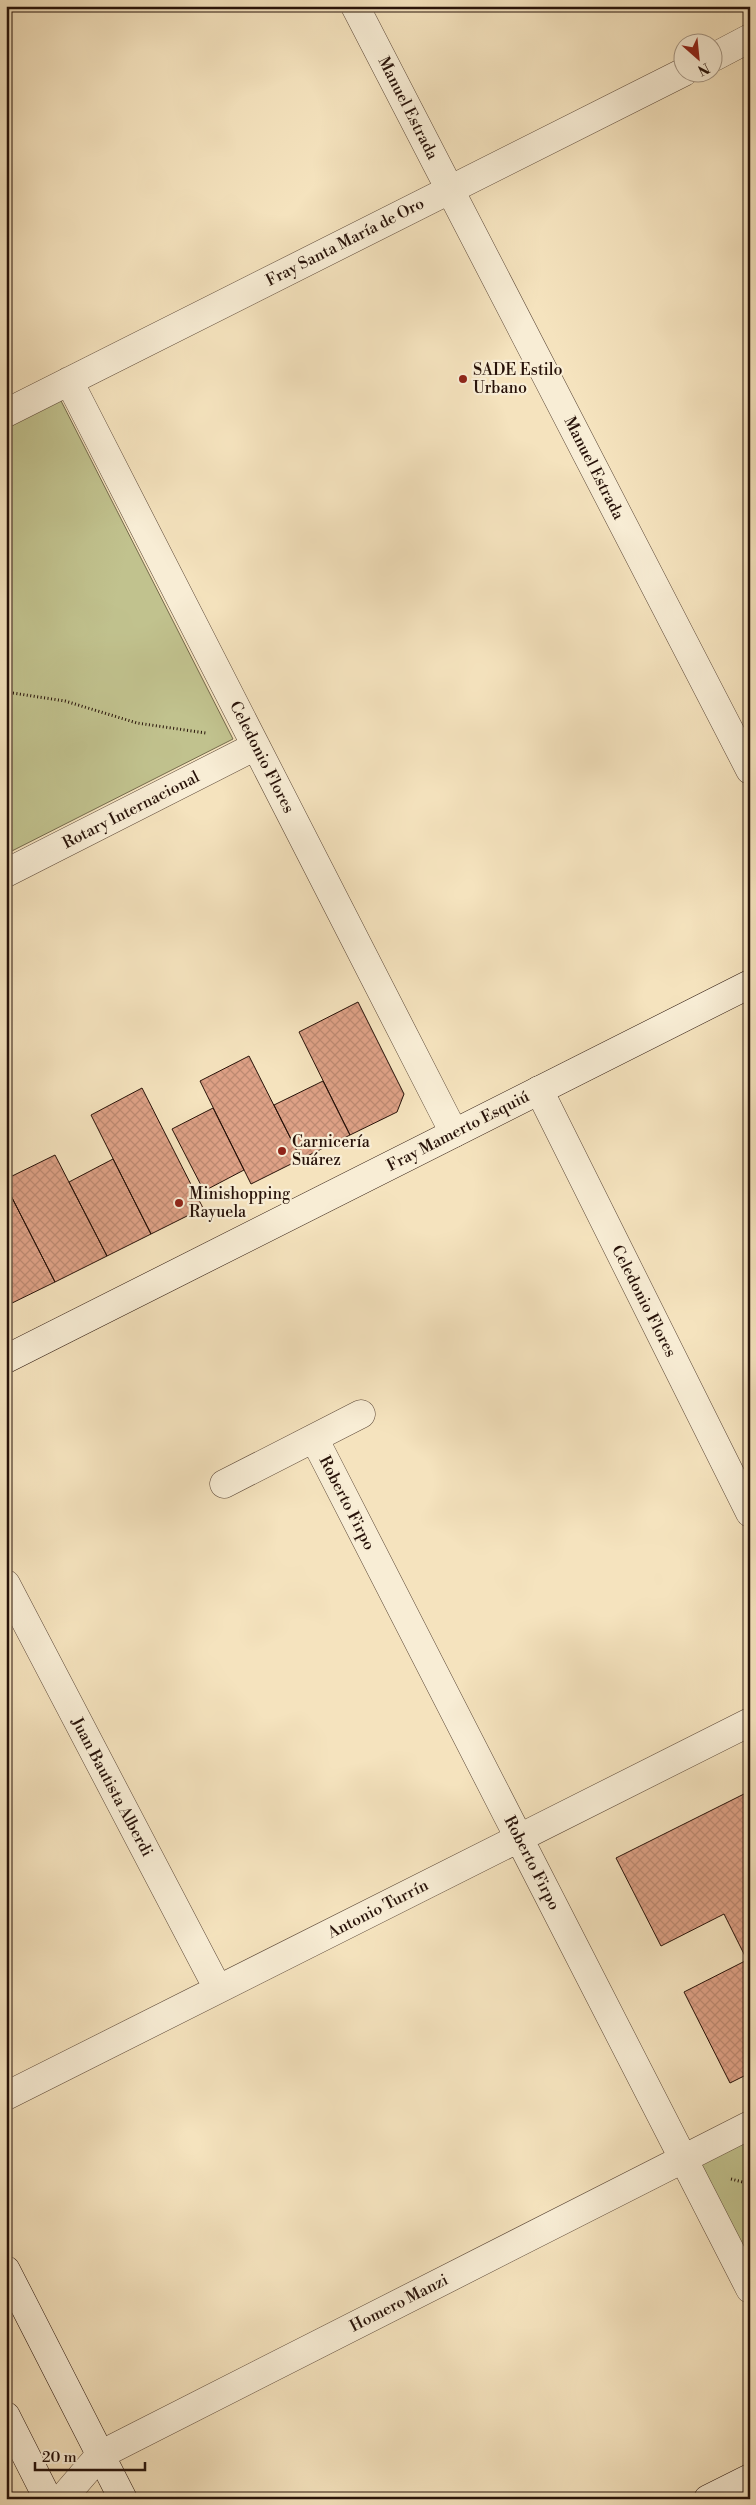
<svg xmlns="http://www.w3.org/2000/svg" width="756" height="2505" viewBox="0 0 756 2505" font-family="'Libre Bodoni',serif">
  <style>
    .green { fill: #c1c28e; stroke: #746a4c }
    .building { fill: url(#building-cross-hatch); stroke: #271209 }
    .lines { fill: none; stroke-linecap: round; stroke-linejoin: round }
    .street-casing { stroke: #5a4636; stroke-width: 29 }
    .secondary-casing { stroke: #271209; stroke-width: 29 }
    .path { stroke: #271209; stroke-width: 3; stroke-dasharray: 1 2.5; stroke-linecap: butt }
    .street { stroke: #f8edd5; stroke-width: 28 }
    .secondary { stroke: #f8edd5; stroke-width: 28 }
    .poi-dot { fill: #8f2418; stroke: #f8edd5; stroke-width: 2 }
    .labels { text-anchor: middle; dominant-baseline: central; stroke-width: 4.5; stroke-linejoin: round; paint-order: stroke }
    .street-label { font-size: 16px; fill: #271209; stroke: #f8edd5 }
    .poi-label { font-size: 16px; fill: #271209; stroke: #f8edd5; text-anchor: start }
  </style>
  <defs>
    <pattern id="building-cross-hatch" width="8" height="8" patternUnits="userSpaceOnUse" patternTransform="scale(1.25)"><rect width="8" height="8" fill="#dea186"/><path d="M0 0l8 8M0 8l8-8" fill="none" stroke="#be8a72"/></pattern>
  </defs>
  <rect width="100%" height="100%" fill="#f5e3be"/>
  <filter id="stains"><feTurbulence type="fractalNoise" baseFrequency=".004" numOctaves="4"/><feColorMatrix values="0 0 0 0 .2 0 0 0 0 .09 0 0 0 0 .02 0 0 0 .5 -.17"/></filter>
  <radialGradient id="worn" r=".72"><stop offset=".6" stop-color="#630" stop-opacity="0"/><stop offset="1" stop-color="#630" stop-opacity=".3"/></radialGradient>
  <path class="green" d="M56,391L233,739L6,854V416Z
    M750,2125V2289L683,2159Z"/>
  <path class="building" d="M358,1002L404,1094L397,1112L350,1135L299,1032Z
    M249,1056L301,1159L251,1184L200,1081Z
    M323,1081L350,1135L301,1159L274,1105Z
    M142,1088L203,1208L151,1234L91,1115Z
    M213,1108L244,1170L204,1191L172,1129Z
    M55,1155L107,1256L55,1282L6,1186V1179Z
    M113,1159L151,1234L107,1256L69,1182Z
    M6,1186L55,1282L6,1306Z
    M750,1791V2073L730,2083L684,1992L747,1960L724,1914L661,1946L616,1858Z"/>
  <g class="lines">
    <defs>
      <path id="street" d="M355,6L750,770
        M714,57L750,38
        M69,381L454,1133
        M6,413L684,72
        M6,873L256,746
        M539,1090L750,1513
        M314,1438L750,2289
        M224,1484L361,1414
        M6,1584L218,1989
        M6,2096L750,1722
        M62,2499L100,2455L750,2125"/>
      <path id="secondary" d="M6,1359L750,984
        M6,2270L123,2499
        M6,2416L48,2499
        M708,2499L750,2478"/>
    </defs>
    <use href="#street" class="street-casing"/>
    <use href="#secondary" class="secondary-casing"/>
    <path class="path" d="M6,692L65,701L137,723L206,733
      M731,2179L750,2184"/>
    <use href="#street" class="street"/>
    <use href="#secondary" class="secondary"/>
  </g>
  <g class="poi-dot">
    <circle cx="463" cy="379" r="5"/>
    <circle cx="282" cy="1151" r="5"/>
    <circle cx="179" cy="1203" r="5"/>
  </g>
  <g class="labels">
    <g class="street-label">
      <text transform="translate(408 108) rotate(63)">Manuel Estrada</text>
      <text transform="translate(345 242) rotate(-27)">Fray Santa María de Oro</text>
      <text transform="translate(594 468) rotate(63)">Manuel Estrada</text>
      <text transform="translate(262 757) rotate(63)">Celedonio Flores</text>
      <text transform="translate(131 810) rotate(-27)">Rotary Internacional</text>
      <text transform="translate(458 1131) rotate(-27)">Fray Mamerto Esquiú</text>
      <text transform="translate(644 1301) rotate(63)">Celedonio Flores</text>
      <text transform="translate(347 1503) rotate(63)">Roberto Firpo</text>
      <text transform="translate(112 1787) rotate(62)">Juan Bautista Alberdi</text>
      <text transform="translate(532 1863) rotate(63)">Roberto Firpo</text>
      <text transform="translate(378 1909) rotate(-27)">Antonio Turrín</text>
      <text transform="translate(399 2303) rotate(-27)">Homero Manzi</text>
    </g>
    <g class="poi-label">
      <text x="473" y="370">SADE Estilo<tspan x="473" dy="18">Urbano</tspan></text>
      <text x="292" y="1142">Carnicería<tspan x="292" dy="18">Suárez</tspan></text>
      <text x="189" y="1194">Minishopping<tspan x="189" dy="18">Rayuela</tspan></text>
    </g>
  </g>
  <rect width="756" height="2505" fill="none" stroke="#f5e3be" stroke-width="25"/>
  <rect x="8" y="8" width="741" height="2490" fill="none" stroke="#271209" stroke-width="2.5"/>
  <rect x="12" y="12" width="731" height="2480" fill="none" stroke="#271209"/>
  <g transform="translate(698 58) rotate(153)"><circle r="24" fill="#f8edd5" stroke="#a49583"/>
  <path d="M0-4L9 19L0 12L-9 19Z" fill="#8f2418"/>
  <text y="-8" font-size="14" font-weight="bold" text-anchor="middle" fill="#271209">N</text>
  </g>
  <path d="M35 2462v8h110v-8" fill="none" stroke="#271209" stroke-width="2.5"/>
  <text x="42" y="2462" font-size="15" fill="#271209" stroke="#f8edd5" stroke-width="4" paint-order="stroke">20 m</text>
  <rect width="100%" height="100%" filter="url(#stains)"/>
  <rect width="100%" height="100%" fill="url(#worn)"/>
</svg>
